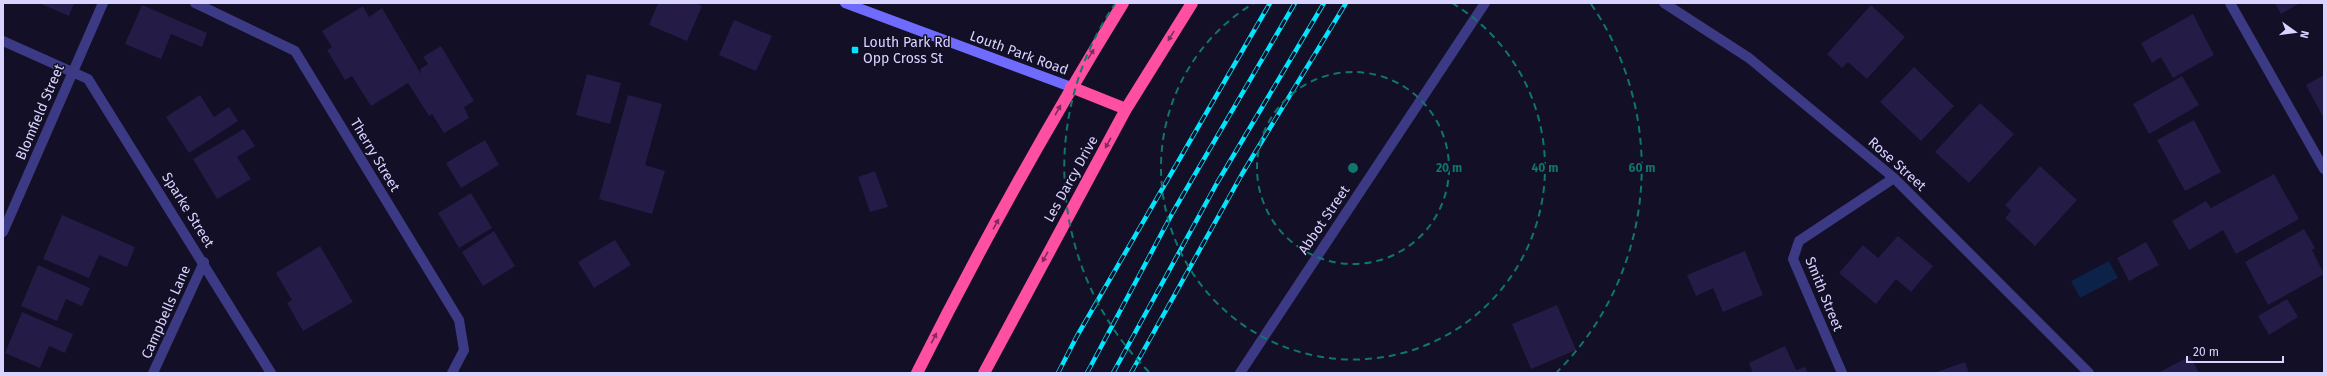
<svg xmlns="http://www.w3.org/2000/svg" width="2327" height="376" viewBox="0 0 2327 376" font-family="'Fira Sans',sans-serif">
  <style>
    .water { fill: #0c2248 }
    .building { fill: #241b47 }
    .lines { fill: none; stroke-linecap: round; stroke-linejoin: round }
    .lane { stroke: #3d3a85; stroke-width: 10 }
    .street { stroke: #3d3a85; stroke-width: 10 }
    .secondary { stroke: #6f6bff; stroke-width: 10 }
    .highway { stroke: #ff4fa3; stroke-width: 12 }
    .rail-casing { stroke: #00e5ff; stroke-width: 4.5 }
    .rail { stroke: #130f26; stroke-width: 3; stroke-dasharray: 9; stroke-linecap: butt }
    .oneway { fill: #7d2c5e }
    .ring { fill: none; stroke: #0f766e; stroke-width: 2; stroke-dasharray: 7 5 }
    .poi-dot { fill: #00e5ff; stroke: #130f26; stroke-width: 1.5 }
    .labels { text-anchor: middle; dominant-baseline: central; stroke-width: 3; stroke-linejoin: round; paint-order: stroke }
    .poi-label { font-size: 14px; fill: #d9d4ff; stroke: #130f26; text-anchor: start }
    .street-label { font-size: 14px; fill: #d9d4ff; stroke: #130f26 }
    .centre { fill: #0f766e; stroke: #130f26; stroke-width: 2 }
    .ring-label { font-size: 12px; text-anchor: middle; font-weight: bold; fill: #0f766e; stroke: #130f26; stroke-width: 3; stroke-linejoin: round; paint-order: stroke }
  </style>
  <rect width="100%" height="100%" fill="#130f26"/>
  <path class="water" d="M2109,261L2118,278L2080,298L2071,281Z"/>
  <path class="building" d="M39,3H74L69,16Z
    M658,3H695L702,6L687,41L649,25Z
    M2275,3H2300L2281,14Z
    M142,5L207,33L202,47L171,34L161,59L125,44Z
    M1871,5L1905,37L1867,79L1848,62L1842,68L1827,54Z
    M363,6L369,17L382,8L421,74L420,69L428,64L423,57L441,46L474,101L464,107L469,118L444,133L432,114L429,116L408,83L371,106L352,76L345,80L327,50L332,47L322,31Z
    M2193,14L2214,55L2173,78L2161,57L2152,63L2141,43Z
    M734,20L772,36L756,71L719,55Z
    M1914,67L1954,106L1921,141L1880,102Z
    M587,74L621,83L610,124L576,115Z
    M2324,75V119L2306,85Z
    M2182,76L2199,105L2149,134L2133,104Z
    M200,95L214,117L229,107L238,121L189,153L166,117Z
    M628,95L662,104L645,165L665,171L652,214L599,199Z
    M1980,103L2014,134L1969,183L1935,152Z
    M2194,120L2221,172L2185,191L2157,140Z
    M244,129L255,146L237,157L251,179L217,199L193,159Z
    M485,140L499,165L461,188L446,163Z
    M2040,166L2077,200L2035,246L2005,218L2011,211L2005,205Z
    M875,171L888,207L870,212L858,177Z
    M2274,174L2299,219L2236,254L2223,230L2189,250L2172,221L2206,201L2211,208Z
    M471,193L492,228L459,248L438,213Z
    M62,215L135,247L127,267L99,255L89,278L43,259Z
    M2304,229L2315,248L2312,250L2324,274L2268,305L2245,262Z
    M494,231L515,266L483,286L462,252Z
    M1898,236L1933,266L1911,292L1896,279L1876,304L1839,273L1863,245L1878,258Z
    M615,240L631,265L594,288L578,262Z
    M2146,242L2159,265L2129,281L2117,258Z
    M320,246L353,302L303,331L287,303L292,300L276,273Z
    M1745,251L1763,295L1723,312L1713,288L1696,296L1687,275Z
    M38,265L90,288L82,306L66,299L57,321L21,306Z
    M2287,299L2298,317L2269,335L2258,316Z
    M1557,305L1576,350L1531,369L1512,324Z
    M22,312L73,334L65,353L49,346L40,368L5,353Z
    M1785,346L1796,370L1805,367L1808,373H1753L1749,363Z
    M2190,356L2199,373H2158Z
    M1965,362L1969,373H1934Z"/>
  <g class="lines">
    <path class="lane" d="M153,373L204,262"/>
    <path class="street" d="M195,3L295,51L459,320L464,350L452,373
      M1664,3L1749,58L1894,178L2089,373
      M2230,3L2324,169
      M3,41L88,79L271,373
      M3,232L103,3
      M1240,373L1485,3
      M1842,373L1793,259L1799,241L1894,178"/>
    <path class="secondary" d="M845,3L1071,87"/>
    <path class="highway" d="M1071,87L1126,109
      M917,373C980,247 1049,123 1123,3
      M984,373L1126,109L1192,3"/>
    <defs>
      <path id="rail" d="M1058,373L1077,336L1270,3
        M1087,373L1173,212L1295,3
        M1113,373L1217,183L1324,3
        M1131,373L1242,174L1346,3"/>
    </defs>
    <use href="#rail" class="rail-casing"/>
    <use href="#rail" class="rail"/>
  </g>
  <defs><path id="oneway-solid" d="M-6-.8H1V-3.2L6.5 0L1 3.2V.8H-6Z"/></defs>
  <g class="oneway">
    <use href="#oneway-solid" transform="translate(1171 36) rotate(122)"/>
    <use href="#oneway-solid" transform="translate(1091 54) rotate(-58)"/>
    <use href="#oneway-solid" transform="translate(1058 110) rotate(-61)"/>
    <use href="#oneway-solid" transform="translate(1108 143) rotate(119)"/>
    <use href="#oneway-solid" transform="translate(996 224) rotate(-61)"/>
    <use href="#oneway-solid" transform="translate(1045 257) rotate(119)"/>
    <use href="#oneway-solid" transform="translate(934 338) rotate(-63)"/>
  </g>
  <g class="ring">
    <circle cx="1353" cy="168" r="96"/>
    <path d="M1452 3A192 192 0 1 1 1254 3"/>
    <path d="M1149 372A289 289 0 0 1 1115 4M1591 4A289 289 0 0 1 1557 372"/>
  </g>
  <rect class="poi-dot" x="851" y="46" width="8" height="8" rx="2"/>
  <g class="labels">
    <g class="poi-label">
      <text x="863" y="42">Louth Park Rd<tspan x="863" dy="16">Opp Cross St</tspan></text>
    </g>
    <g class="street-label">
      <text transform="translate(1019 53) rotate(20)">Louth Park Road</text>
      <text transform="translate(40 112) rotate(-67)">Blomfield Street</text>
      <text transform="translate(375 155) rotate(59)">Therry Street</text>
      <text transform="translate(1897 164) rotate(42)">Rose Street</text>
      <text transform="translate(1071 179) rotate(-61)">Les Darcy Drive</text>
      <text transform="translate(188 210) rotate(58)">Sparke Street</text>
      <text transform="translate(1324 220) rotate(-56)">Abbot Street</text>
      <text transform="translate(1824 294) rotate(68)">Smith Street</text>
      <text transform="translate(166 312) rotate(-66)">Campbells Lane</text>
    </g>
  </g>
  <circle cx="1353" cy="168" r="6" class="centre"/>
  <g class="ring-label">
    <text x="1449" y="172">20 m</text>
    <text x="1545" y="172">40 m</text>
    <text x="1642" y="172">60 m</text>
  </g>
  <rect width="2327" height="376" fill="none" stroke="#d9d4ff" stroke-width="8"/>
  <g transform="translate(2295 32) rotate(104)" stroke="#130f26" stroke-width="3" paint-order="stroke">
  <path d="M0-3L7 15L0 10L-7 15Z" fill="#d9d4ff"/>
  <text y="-6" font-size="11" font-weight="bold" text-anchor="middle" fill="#d9d4ff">N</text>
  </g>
  <path d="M2187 356v6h96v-6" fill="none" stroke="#d9d4ff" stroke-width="2"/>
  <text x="2193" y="356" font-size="12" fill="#d9d4ff" stroke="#130f26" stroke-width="3" paint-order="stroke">20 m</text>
</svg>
